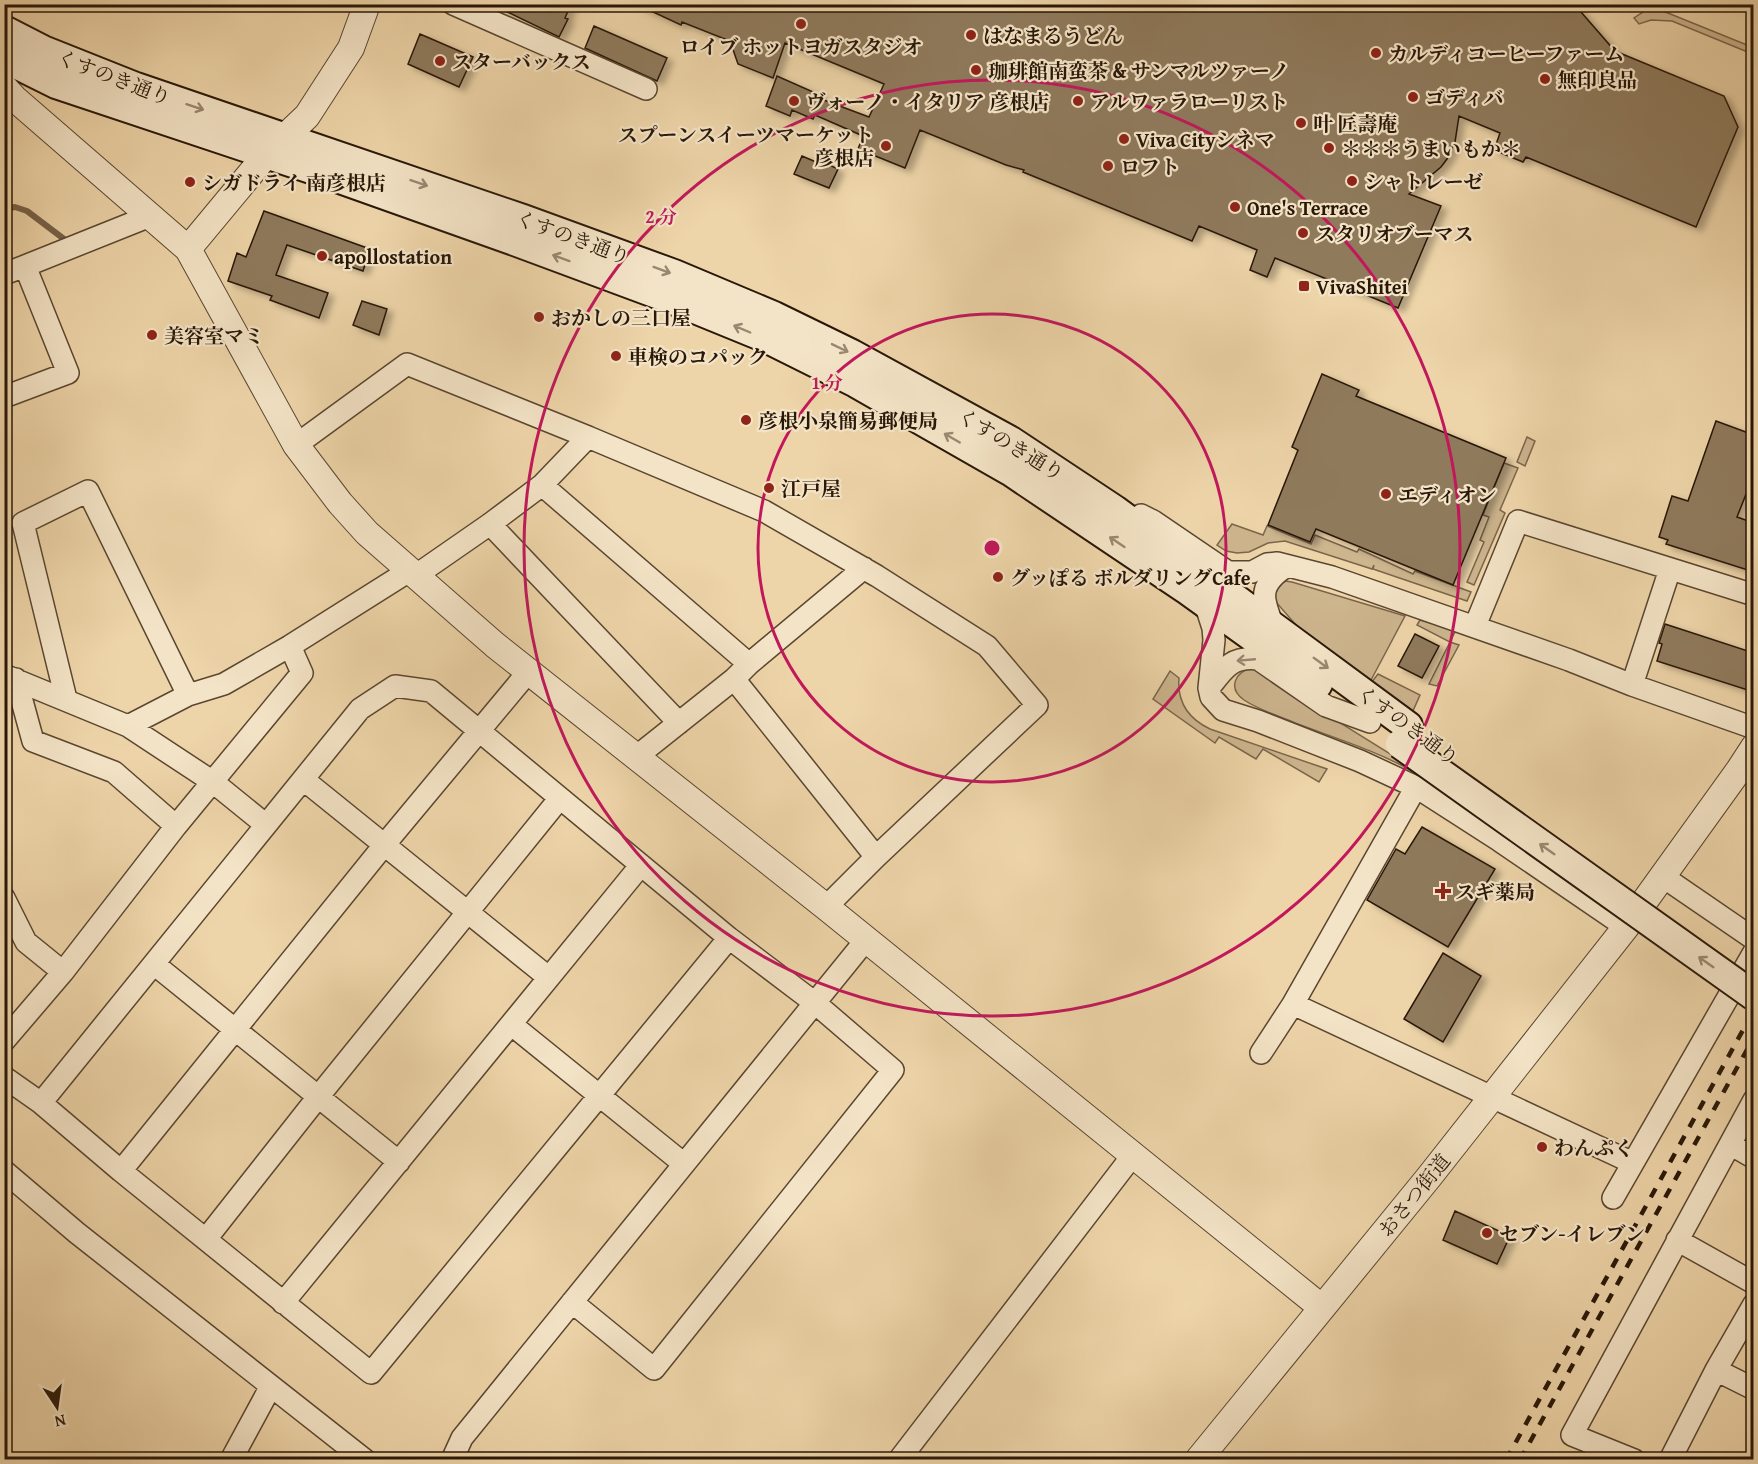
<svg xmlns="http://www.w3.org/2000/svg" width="1758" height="1464" viewBox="0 0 1758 1464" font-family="'Gentium Book Plus','Noto Serif JP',serif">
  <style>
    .green { fill: #cdb58e; stroke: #7b664b; stroke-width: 1.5 }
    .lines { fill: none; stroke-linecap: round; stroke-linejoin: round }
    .stream { stroke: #776248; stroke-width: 6 }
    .building { fill: #8f7a5c; stroke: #291708; stroke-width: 1.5; filter: url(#shadow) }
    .minor-casing { stroke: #5a4630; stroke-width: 24 }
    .tertiary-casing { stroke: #5a4630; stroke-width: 28 }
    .secondary-casing { stroke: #291708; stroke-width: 32 }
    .minor { stroke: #f4e4c7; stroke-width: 21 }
    .tertiary { stroke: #f4e4c7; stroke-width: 26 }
    .secondary { stroke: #f4e4c7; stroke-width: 28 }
    .rail { stroke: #291708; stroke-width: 4.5; stroke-dasharray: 10 10; stroke-linecap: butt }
    .secondary-bridge-casing { stroke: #291708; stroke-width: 32; stroke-linecap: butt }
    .secondary-bridge { stroke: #f4e4c7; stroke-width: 28 }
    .oneway { stroke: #998871 }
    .ring { fill: none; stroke: #c2185b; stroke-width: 3 }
    .poi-dot { fill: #8f2418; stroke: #f4e4c7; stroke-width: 2 }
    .labels { text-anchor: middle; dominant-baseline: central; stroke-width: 4.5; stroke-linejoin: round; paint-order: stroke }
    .poi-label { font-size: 20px; font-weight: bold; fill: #291708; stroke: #f4e4c7; text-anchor: start }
    .street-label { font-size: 20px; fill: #291708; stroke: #f4e4c7 }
    .centre { fill: #c2185b; stroke: #f4e4c7; stroke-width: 3 }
    .ring-label { font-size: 18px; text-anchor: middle; font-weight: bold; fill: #c2185b; stroke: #f4e4c7; stroke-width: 4.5; stroke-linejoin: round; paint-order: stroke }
  </style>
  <defs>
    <filter id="shadow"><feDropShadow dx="6" dy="4" stdDeviation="3" flood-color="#0004"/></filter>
  </defs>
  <rect width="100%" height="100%" fill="#eed5a9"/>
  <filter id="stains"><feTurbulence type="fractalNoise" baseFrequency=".00333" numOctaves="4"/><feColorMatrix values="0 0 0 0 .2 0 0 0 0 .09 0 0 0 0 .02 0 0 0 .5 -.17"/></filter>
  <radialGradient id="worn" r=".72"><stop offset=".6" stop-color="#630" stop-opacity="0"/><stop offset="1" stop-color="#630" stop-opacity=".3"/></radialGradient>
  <path class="green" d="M1650,4L1665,5L1663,11L1752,47V53H1750L1672,21L1651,20L1639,24L1634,18L1646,10Z
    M1527,437L1535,441L1525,466L1517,462Z
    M1504,463L1518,468L1500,510L1505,513L1474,585L1467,582L1484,542L1480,540L1489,517L1483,515Z
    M1232,524L1263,535L1267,526L1311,544L1315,535L1357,552L1359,549L1413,574L1415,571L1471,592L1467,601L1373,569L1374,565L1372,569L1285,541L1268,543L1249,552L1237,553L1226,551L1217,545Z
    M1285,581L1292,582L1405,616L1370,682L1303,633L1275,601V589Z
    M1420,620L1456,630L1450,642L1459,645L1437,686L1429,684L1450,642L1417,625Z
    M1252,668L1416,770L1414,772C1377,751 1335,738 1295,723C1279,716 1259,710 1244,700C1228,689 1234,672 1252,668Z
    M1170,671L1179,678C1177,702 1189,719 1210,729L1327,769L1319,782L1263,749L1256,759L1219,737L1215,743L1153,699Z
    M1378,674L1420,695L1412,713L1371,683Z"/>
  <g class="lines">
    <path class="stream" d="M1628,4L1631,9L1638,4
      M4,209L15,207L27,211L64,239"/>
  </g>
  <path class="building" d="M491,4H571L565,18L568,19L559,37Z
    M636,4H1574L1615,51L1724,96L1738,127L1696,227L1526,157L1523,162L1494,150L1500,133L1459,116L1455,142L1447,159L1441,167L1409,194L1441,206L1398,308L1275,258L1267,277L1250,270L1257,250L1199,226L1192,241L1023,172L1024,170L1006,165L920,130L905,168L858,149L863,136L815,115L813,119L792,110L790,116L766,106L777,76L822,96L821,99L869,117L884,84L785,43L773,78L738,64L730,41L682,22L681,25Z
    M594,26L667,58L657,81L585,48Z
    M420,34L473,57L459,87L408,64Z
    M802,156L816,162L817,159L838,169L829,188L794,174Z
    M264,211L370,249L363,271L287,245L276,275L328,293L319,318L270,300L272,296L228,281L237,253L246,257Z
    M362,301L387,309L379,335L353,325Z
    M1322,374L1359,390L1356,396L1506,458L1453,585L1316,529L1310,542L1268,525L1298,450L1292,447Z
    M1716,421L1754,435V474L1737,517L1754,523V572L1666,544L1668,540L1659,537L1672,496L1688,501Z
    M1665,624L1754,653V692L1657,661L1662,644L1659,643Z
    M1415,634L1439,646L1422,678L1398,666Z
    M1422,827L1495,869L1448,947L1367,900L1396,849L1405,854Z
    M1443,953L1481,976L1443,1042L1404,1019Z
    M1455,1211L1510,1236L1497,1264L1443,1240Z"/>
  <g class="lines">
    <defs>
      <path id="minor" d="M453,4L646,89
        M25,266L150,216
        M4,274L25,266L68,373L4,397
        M588,437L764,511L877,576L987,646L1037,705L876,857
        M296,445L407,364L588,437L542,485
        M1141,515L1153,521L1228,572H1252L1267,564L1277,563L1332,577L1569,660L1632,685L1754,728
        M490,524L679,723
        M415,576L490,524L542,485L749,664L734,679L636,757
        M1205,603L1213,628L1214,640L1209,688L1211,697L1223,710L1258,721L1360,761L1416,787L1500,841L1626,927
        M1475,626L1518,521L1754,595
        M1274,628C1262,599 1257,585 1287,566
        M290,646L409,571
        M749,664L864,568
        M4,675L128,726L213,782L266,825
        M16,679L33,741L114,772L176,826
        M734,679L876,857L826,907
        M1632,685L1670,569
        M1209,688C1224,669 1231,656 1258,659L1326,706L1370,722
        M128,726L188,695
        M304,780L548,977
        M1416,787L1293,1004L1633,1163
        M1662,876L1754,939
        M4,898L26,942L63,972
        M154,964L399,1162
        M512,1025L684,1164
        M4,1041L63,972L176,826L302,673L290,646L224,684L188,695L88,491L23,523L66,699
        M1261,1053L1293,1004
        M4,1077L41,1103L121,1171L371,1373L729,938
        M41,1103L360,709L395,686L431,691L729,938L815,1003L893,1070L654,1369L572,1302
        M1730,1144L1754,1158
        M4,1171L77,1233L365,1460
        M121,1171L385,844L529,671
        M1613,1198L1754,952
        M206,1239L318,1097L560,798
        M1677,1240L1754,1283
        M283,1303L641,865
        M1716,1370L1754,1389
        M231,1460L271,1386
        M452,1460L462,1438L865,941
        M899,1460L1133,1155
        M1634,1460L1572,1435L1754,1100
        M1670,1460L1716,1370L1754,1304"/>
      <path id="tertiary" d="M4,87L14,98L188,249L296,445L340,503L367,533L495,645L826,907L1321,1307
        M188,249L266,155L307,116L351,48L367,4
        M1198,1460L1429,1177L1626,927L1739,770L1754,747"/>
      <path id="secondary" d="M4,30L43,50L136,87L523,219L674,274L774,316L852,354L1011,441L1115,510L1408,726
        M4,58L56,84L326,174L517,242L668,298L766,338L856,383L1010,471L1187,590L1318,684"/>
    </defs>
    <use href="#minor" class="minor-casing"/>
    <use href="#tertiary" class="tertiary-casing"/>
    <use href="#secondary" class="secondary-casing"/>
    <use href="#minor" class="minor"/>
    <use href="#tertiary" class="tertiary"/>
    <use href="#secondary" class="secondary"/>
    <path class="rail" d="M1506,1460L1754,1010
      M1520,1460L1754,1037"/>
    <defs>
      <path id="secondary-bridge" d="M1400,744L1754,996"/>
    </defs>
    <use href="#secondary-bridge" class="secondary-bridge-casing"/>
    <use href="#secondary-bridge" class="secondary-bridge"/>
  </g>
  <defs><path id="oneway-shaft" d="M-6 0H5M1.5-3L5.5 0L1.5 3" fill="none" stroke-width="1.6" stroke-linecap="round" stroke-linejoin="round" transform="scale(1.5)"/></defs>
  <g class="oneway">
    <use href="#oneway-shaft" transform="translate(195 107) rotate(18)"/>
    <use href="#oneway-shaft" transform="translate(419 183) rotate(19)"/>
    <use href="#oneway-shaft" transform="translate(561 258) rotate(-160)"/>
    <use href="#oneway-shaft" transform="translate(662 270) rotate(20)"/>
    <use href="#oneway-shaft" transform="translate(742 329) rotate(-157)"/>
    <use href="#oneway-shaft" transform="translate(840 348) rotate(26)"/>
    <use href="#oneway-shaft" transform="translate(952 438) rotate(-150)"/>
    <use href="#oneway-shaft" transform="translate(1117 542) rotate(-146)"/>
    <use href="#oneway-shaft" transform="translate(1246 660) rotate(175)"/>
    <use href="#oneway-shaft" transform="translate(1321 663) rotate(36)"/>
    <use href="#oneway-shaft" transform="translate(1547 849) rotate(-145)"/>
    <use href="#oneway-shaft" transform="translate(1706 962) rotate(-145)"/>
  </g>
  <g class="ring">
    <circle cx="992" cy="548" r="234"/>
    <circle cx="992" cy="548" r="468"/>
  </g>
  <g class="poi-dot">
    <circle cx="801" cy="24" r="6"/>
    <circle cx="971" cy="35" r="6"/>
    <circle cx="1376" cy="53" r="6"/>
    <circle cx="440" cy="61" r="6"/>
    <circle cx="976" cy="70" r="6"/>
    <circle cx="1545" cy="79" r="6"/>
    <circle cx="1413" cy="97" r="6"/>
    <circle cx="794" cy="101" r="6"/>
    <circle cx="1078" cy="101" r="6"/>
    <circle cx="1301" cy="123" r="6"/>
    <circle cx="1124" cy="139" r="6"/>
    <circle cx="886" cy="146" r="6"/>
    <circle cx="1329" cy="148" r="6"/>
    <circle cx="1108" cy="166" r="6"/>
    <circle cx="1352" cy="181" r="6"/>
    <circle cx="190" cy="182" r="6"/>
    <circle cx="1235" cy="207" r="6"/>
    <circle cx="1303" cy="233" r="6"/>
    <circle cx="322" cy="256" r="6"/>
    <rect x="1298" y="280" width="12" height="12" rx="3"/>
    <circle cx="539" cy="317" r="6"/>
    <circle cx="152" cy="335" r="6"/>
    <circle cx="616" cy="356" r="6"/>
    <circle cx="746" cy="420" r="6"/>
    <circle cx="769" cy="488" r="6"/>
    <circle cx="1386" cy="494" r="6"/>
    <circle cx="998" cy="577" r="6"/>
    <path d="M1440 882h6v6h6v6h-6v6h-6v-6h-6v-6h6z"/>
    <circle cx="1542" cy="1147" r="6"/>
    <circle cx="1487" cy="1233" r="6"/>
  </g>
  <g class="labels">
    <g class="poi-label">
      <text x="983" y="35">はなまるうどん</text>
      <text x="801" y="46" text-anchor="middle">ロイブ ホットヨガスタジオ</text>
      <text x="1388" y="53">カルディコーヒーファーム</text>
      <text x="452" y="61">スターバックス</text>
      <text x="988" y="70">珈琲館南蛮茶 &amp; サンマルツァーノ</text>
      <text x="1557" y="79">無印良品</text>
      <text x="1425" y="97">ゴディバ</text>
      <text x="806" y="101">ヴォーノ・イタリア 彦根店</text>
      <text x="1090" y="101">アルワァラローリスト</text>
      <text x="1313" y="123">叶 匠壽庵</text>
      <text x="874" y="134" text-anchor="end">スプーンスイーツマーケット<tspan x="874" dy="23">彦根店</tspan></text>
      <text x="1136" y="139">Viva Cityシネマ</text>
      <text x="1341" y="148">＊＊＊うまいもか＊</text>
      <text x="1120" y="166">ロフト</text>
      <text x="1364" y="181">シャトレーゼ</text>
      <text x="202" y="182">シガドライ 南彦根店</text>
      <text x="1247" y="207">One's Terrace</text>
      <text x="1315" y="233">スタリオブーマス</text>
      <text x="334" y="256">apollostation</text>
      <text x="1316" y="286">VivaShitei</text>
      <text x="551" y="317">おかしの三口屋</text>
      <text x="164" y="335">美容室マミ</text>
      <text x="628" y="356">車検のコパック</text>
      <text x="758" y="420">彦根小泉簡易郵便局</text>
      <text x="781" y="488">江戸屋</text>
      <text x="1398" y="494">エディオン</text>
      <text x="1010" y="577">グッぽる ボルダリングCafe</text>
      <text x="1455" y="891">スギ薬局</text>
      <text x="1554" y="1147">わんぷく</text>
      <text x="1499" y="1233">セブン-イレブン</text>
    </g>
    <g class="street-label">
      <text transform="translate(114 77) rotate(21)">くすのき通り</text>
      <text transform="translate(573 237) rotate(20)">くすのき通り</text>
      <text transform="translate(1011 444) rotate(31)">くすのき通り</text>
      <text transform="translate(1408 725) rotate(36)">くすのき通り</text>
      <text transform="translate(1414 1195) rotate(-51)">おさつ街道</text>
    </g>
  </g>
  <circle cx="992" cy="548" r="9" class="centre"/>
  <g class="ring-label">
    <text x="661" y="223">2 分</text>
    <text x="827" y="389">1 分</text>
  </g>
  <rect width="1758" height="1464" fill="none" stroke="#eed5a9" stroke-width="24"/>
  <rect x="6" y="6" width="1746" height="1452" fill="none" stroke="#291708" stroke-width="3"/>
  <rect x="12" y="12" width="1734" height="1440" fill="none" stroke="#291708" stroke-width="1.5"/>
  <g transform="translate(57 1407) rotate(167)" stroke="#f4e4c7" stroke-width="4.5" paint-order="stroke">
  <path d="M0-4.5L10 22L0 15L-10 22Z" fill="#291708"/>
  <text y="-9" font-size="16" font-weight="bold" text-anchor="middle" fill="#291708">N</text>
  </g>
  <rect width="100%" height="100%" filter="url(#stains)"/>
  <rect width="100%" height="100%" fill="url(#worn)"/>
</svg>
